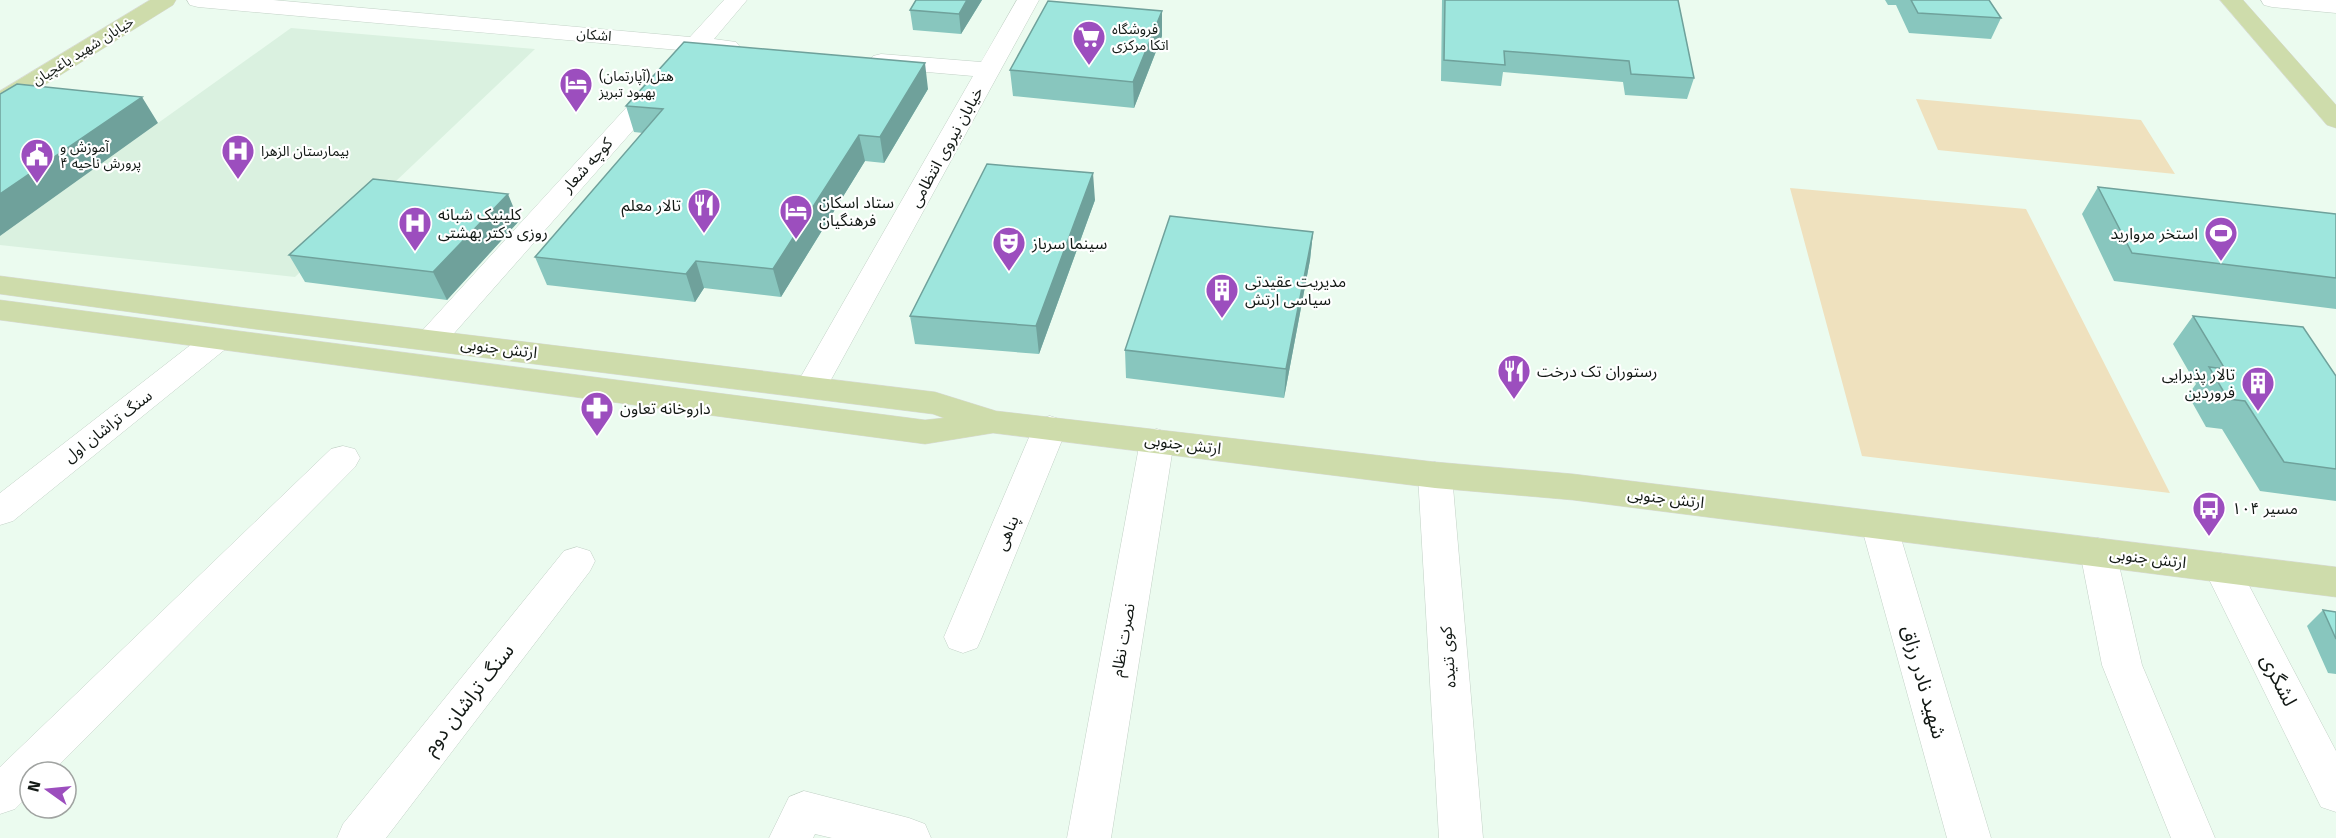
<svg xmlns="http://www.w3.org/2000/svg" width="2336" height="838" viewBox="0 0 2336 838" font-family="'Fira Sans','Noto Sans Arabic',sans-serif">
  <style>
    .built { fill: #daf1e0 }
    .green { fill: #efe1be }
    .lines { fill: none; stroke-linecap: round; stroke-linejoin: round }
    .minor-casing { stroke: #c2d1c6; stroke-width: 1 }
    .major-casing { stroke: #d9dad9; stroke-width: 1 }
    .minor { fill: #fff; fill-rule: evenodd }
    .major { fill: #cedcab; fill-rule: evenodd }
    .wall { fill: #88c6be }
    .shaded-wall { fill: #6fa19b }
    .building { fill: #9ee6dd; stroke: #6fa19b; stroke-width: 1.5 }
    .labels { text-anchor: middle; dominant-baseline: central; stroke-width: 4.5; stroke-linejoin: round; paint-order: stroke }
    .far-poi-label { font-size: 14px; fill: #121814; stroke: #fff; text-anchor: start }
    .far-street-label { font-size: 14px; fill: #121814; stroke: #fff }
    .street-label { font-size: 16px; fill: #121814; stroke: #fff }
    .poi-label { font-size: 16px; fill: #121814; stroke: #fff; text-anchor: start }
    .near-street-label { font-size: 20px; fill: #121814; stroke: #fff }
  </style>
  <rect width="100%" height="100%" fill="#ebfbef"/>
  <path class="built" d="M291,28L535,49L295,277L0,245V236Z"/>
  <path class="green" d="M1916,99L2141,120L2175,174L1938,150Z
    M1790,188L2026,209L2170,493L1862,456Z"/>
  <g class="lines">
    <defs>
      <path id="minor" d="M187,0H273L690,37L724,0H747L714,39L736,42L740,47L736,52L728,54L702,52L442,347L431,350L420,347L416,340L420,333L679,50L198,7L190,5Z
        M1017,0H1039L827,387L822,395L811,398L800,395L795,387L973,76L881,68L873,66L869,61L873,56L881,54L981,62Z
        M2261,0H2336V13L2272,7L2264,5Z
        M217,330L228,333L232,340L228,347L13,521L0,525V493L206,333Z
        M1050,416L1062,420L1067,428L982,637L977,648L963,653L949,648L944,637L1033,428L1038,420Z
        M1157,429L1169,433L1174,441L1111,838H1067L1140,441L1145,433Z
        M343,446L355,449L360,458L355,467L52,772H30V794L15,809L0,814V767L331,449Z
        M1435,462L1447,466L1452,475L1483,838H1439L1418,475L1423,466Z
        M1879,512L1892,515L1897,525L1991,838H1947L1861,525L1866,515Z
        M2098,538L2111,542L2116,552L2142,665L2215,838H2171L2102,665L2080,552L2085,542Z
        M577,547L590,551L595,561L590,571L386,838H337L343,824L564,551Z
        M2221,553L2234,557L2336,751V812L2321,807L2203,567L2208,557Z
        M804,791L909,818L925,824L931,838H832L815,834L813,838H769L789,797Z"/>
      <path id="major" d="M150,0H176L173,5L9,107L0,109V91Z
        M2220,0H2243L2336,105V128L2327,125Z
        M0,276L247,308L935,392L996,411L1435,462L1573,474L2336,567V597L1573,500L1435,488L993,433L925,444L0,320V300L925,420L944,418L933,414L247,328L0,294Z"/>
    </defs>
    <use href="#minor" class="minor-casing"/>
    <use href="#major" class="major-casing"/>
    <use href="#minor" class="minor"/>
    <use href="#major" class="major"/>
  </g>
  <path class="wall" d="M916,0H982L961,34L913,30L910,10Z
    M1442,0H1678L1694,78L1687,99L1625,95L1623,82L1503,72L1501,86L1441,81Z
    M1885,0H1989L2001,18L1991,39L1909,33L1896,5H1888Z
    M1162,11V36L1134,108L1013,96L1010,70Z
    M928,89L884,163L865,161L781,297L704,288L695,302L547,285L535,257L643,133L634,132L626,106Z
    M2098,187L2336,214V309L2114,281L2082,214Z
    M1095,200L1039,354L915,344L910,316Z
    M519,221L447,300L305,282L289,255Z
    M1313,232L1310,260L1284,398L1126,378L1125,350Z
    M2193,316L2336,376V501L2260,491L2222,429L2206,427L2188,395L2196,384L2173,344Z
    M2323,610L2336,612V674L2328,673L2307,626Z"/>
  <path class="shaded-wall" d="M967,0H982L961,34L959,14Z
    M1162,11V36L1134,108L1133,82Z
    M925,63L928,89L884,163L880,137Z
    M142,97L158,123L0,236V194Z
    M859,135L865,161L781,297L773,269Z
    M1093,173L1095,200L1039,354L1036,326Z
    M508,194L519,221L447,300L433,272Z
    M1313,232L1310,260L1284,398L1286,369Z
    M696,261L704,288L695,302L686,274Z"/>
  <path class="building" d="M916,0H967L959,14L910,10Z
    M1445,0H1678L1694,78L1631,74L1629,61L1504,51L1505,65L1444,60Z
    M1911,0H1989L2001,18L1918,13Z
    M1048,1L1162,11L1133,82L1010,70Z
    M684,42L925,63L880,137L859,135L773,269L696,261L686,274L535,257L663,109L626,106Z
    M17,84L142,97L0,194V94Z
    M987,164L1093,173L1036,326L910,316Z
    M373,179L508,194L433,272L289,255Z
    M2098,187L2336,214V278L2132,253Z
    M1170,216L1313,232L1286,369L1125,350Z
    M2193,316L2303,327L2336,376V469L2284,462L2245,401L2228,399L2209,367L2225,369Z
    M2323,610L2336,612V639Z"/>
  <defs>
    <symbol id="supermarket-pin" viewBox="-11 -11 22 30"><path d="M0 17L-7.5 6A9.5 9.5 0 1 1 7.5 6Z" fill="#9c4ebe" stroke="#fff"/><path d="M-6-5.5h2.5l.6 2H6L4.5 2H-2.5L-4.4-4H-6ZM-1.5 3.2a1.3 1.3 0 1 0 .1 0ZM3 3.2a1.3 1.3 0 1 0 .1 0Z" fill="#fff"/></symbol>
    <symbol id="hotel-pin" viewBox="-11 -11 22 30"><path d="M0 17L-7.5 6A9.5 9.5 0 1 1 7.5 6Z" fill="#9c4ebe" stroke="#fff"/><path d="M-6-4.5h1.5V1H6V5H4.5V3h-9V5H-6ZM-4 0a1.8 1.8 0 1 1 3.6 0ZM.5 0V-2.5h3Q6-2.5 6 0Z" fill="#fff"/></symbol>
    <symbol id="hospital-pin" viewBox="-11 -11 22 30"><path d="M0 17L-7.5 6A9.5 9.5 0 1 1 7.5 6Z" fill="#9c4ebe" stroke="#fff"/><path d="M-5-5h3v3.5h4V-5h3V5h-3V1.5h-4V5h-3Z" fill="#fff"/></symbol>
    <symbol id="civic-pin" viewBox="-11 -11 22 30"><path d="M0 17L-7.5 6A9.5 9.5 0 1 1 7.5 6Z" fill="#9c4ebe" stroke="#fff"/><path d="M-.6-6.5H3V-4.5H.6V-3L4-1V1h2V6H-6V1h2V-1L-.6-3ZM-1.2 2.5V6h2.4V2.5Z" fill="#fff"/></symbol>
    <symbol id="restaurant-pin" viewBox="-11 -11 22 30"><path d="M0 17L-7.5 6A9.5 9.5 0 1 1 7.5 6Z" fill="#9c4ebe" stroke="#fff"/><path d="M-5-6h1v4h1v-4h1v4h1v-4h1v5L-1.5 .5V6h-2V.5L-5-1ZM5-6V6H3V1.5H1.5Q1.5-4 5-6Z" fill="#fff"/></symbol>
    <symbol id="stadium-pin" viewBox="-11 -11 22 30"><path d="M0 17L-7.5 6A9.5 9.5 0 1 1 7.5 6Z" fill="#9c4ebe" stroke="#fff"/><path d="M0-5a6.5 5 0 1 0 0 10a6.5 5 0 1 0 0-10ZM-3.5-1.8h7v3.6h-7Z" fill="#fff"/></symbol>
    <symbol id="theatre-pin" viewBox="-11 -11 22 30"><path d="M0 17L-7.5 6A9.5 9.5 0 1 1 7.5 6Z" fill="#9c4ebe" stroke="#fff"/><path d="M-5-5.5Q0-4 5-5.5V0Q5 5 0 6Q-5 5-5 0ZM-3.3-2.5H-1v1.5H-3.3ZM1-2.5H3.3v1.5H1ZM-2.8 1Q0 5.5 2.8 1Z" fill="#fff"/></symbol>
    <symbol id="building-pin" viewBox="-11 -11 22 30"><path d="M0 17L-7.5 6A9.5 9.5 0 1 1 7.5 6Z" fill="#9c4ebe" stroke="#fff"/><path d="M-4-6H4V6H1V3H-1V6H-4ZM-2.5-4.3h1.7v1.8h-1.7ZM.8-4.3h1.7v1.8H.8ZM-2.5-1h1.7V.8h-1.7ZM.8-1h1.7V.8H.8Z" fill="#fff"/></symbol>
    <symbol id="pharmacy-pin" viewBox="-11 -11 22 30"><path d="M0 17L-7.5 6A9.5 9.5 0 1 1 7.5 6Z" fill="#9c4ebe" stroke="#fff"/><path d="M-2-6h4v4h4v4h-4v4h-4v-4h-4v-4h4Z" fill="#fff"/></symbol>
    <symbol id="bus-pin" viewBox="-11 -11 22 30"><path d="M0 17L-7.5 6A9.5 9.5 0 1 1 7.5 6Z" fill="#9c4ebe" stroke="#fff"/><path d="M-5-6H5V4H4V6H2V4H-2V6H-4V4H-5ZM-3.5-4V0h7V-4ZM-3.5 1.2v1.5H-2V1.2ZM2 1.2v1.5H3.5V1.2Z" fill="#fff"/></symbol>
  </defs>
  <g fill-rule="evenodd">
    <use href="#supermarket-pin" x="1070" y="18" width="38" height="52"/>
    <use href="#hotel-pin" x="557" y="65" width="38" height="52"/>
    <use href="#hospital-pin" x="219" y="132" width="38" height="52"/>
    <use href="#civic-pin" x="18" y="136" width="38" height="52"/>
    <use href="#restaurant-pin" x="685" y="186" width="38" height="52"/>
    <use href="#hotel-pin" x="777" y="192" width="38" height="52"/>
    <use href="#hospital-pin" x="396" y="204" width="38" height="52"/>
    <use href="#stadium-pin" x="2202" y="214" width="38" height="52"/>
    <use href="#theatre-pin" x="990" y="224" width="38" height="52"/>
    <use href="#building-pin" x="1203" y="271" width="38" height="52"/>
    <use href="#restaurant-pin" x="1495" y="352" width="38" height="52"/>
    <use href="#building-pin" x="2239" y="364" width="38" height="52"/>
    <use href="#pharmacy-pin" x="578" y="389" width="38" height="52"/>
    <use href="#bus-pin" x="2190" y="489" width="38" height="52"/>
  </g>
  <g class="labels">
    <g class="far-poi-label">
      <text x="1112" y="29">فروشگاه<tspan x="1112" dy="16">اتکا مرکزی</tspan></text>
      <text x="599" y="76">هتل(آپارتمان)<tspan x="599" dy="16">بهبود تبریز</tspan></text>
      <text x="60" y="147">آموزش و<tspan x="60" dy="16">پرورش ناحیه ۴</tspan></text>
      <text x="261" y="151">بیمارستان الزهرا</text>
    </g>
    <g class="far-street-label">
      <text transform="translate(594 35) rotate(5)">اشکان</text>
      <text transform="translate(83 51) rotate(-32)">خیابان شهید یاغچیان</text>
    </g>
    <g class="street-label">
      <text transform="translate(946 147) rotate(-61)">خیابان نیروی انتظامی</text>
      <text transform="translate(587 165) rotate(-48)">کوچه شعار</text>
      <text transform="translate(499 348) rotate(7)">ارتش جنوبی</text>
      <text transform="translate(108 426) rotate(-38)">سنگ تراشان اول</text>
      <text transform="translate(1183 444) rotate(7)">ارتش جنوبی</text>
      <text transform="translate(1666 498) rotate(7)">ارتش جنوبی</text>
      <text transform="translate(1007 533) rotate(-67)">پناهی</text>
      <text transform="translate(2148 558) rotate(7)">ارتش جنوبی</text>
      <text transform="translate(1123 640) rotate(-80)">نصرت نظام</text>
      <text transform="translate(1448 657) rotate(-94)">کوی تنیده</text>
    </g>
    <g class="poi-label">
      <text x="819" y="202">ستاد اسکان<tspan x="819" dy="18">فرهنگیان</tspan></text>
      <text x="681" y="205" text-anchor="end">تالار معلم</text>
      <text x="438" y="214">کلینیک شبانه<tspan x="438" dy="18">روزی دکتر بهشتی</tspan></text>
      <text x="2198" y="233" text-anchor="end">استخر مروارید</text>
      <text x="1032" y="243">سینما سرباز</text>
      <text x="1245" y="281">مدیریت عقیدتی<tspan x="1245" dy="18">سیاسی ارتش</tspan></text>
      <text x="1537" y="371">رستوران تک درخت</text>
      <text x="2235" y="374" text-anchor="end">تالار پذیرایی<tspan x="2235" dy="18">فروردین</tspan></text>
      <text x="620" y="408">داروخانه تعاون</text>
      <text x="2232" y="508">مسیر ۱۰۴</text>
    </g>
    <g class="near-street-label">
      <text transform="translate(2279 680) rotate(63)">لشگری</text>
      <text transform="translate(1924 682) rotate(74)">شهید نادر رزاق</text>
      <text transform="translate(468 699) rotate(-52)">سنگ تراشان دوم</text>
    </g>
  </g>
  <g transform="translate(48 790) rotate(285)"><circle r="28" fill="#ffffff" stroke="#a0a3a1" stroke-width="1.5"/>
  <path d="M0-4.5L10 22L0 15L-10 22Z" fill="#9c4ebe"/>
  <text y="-9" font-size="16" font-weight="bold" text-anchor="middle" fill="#121814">N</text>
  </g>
</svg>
